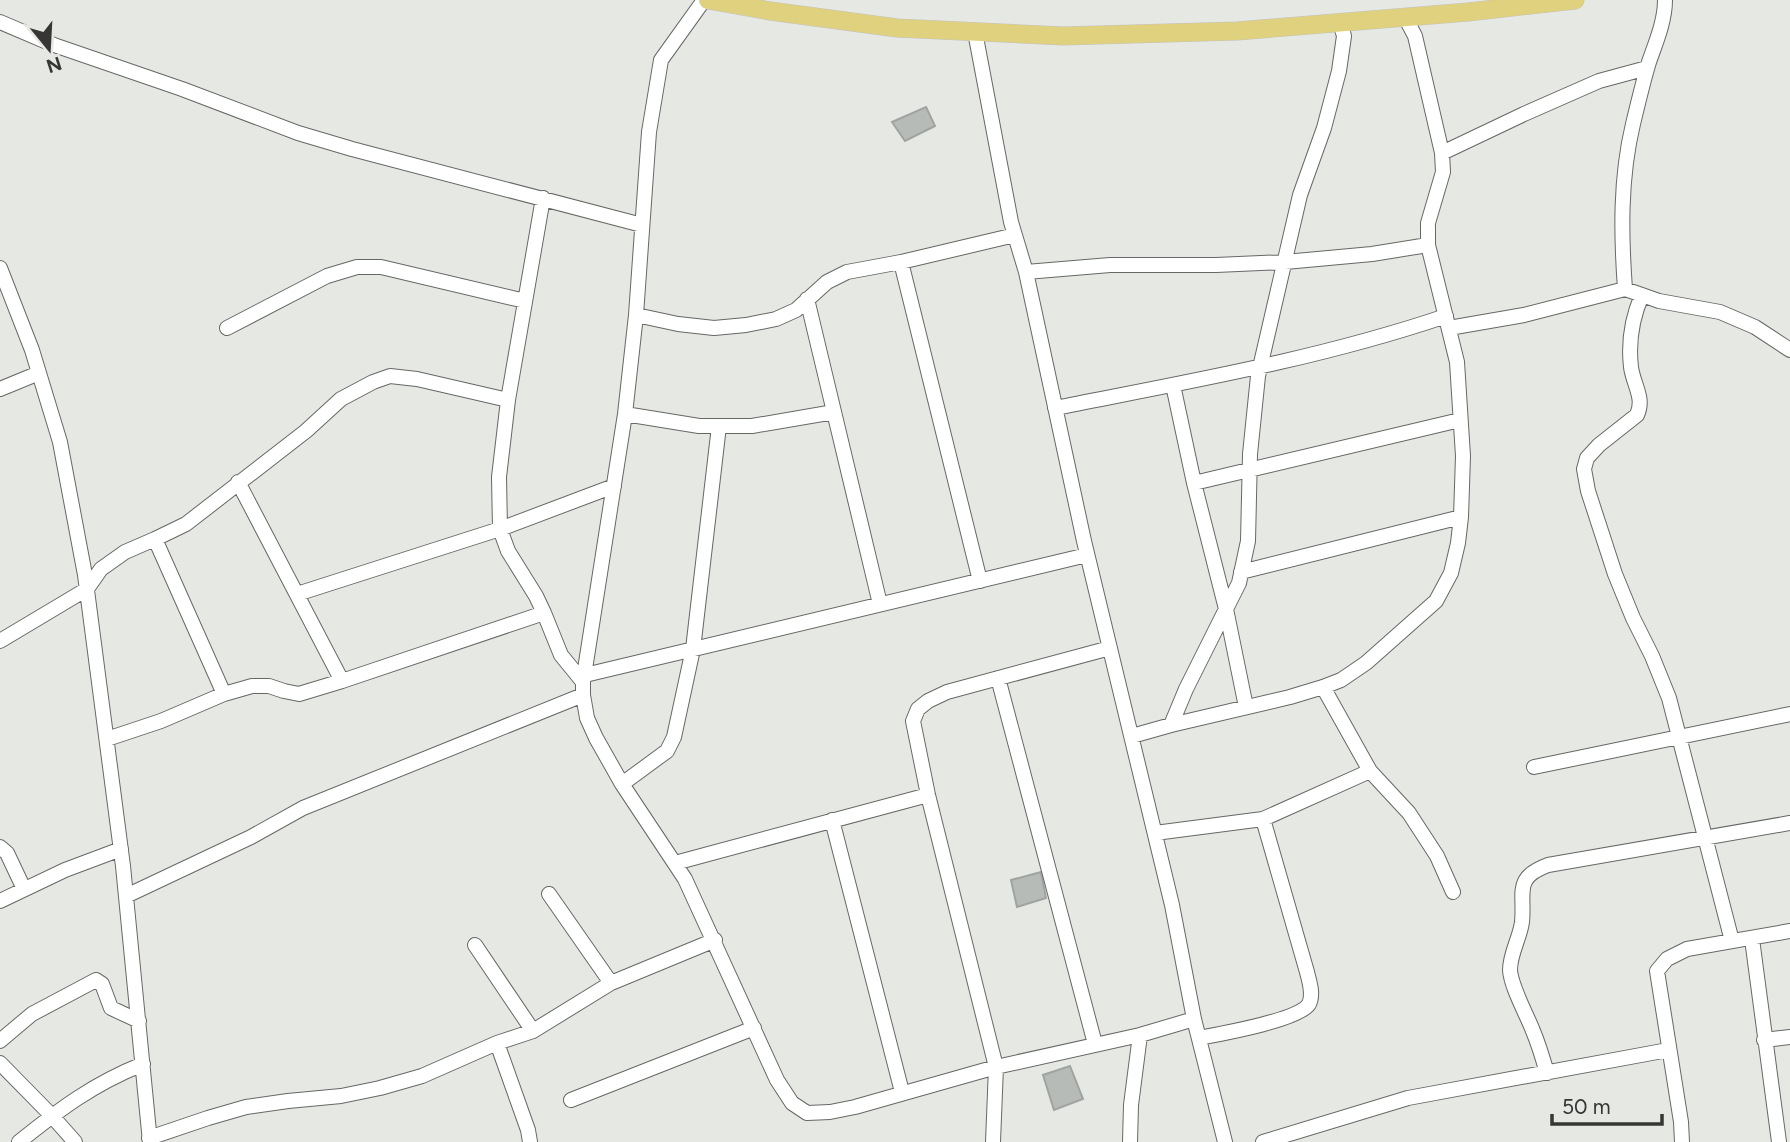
<svg xmlns="http://www.w3.org/2000/svg" width="1790" height="1142" viewBox="0 0 1790 1142" font-family="Figtree,sans-serif">
  <style>
    .building { fill: #b7bbb8; stroke: #a0a3a1; stroke-width: 2 }
    .lines { fill: none; stroke-linecap: round; stroke-linejoin: round }
    .minor-casing { stroke: #666865; stroke-width: 16 }
    .major-casing { stroke: #c3c3c2; stroke-width: 19 }
    .minor { stroke: #fff; stroke-width: 14 }
    .major { stroke: #dfd17e; stroke-width: 18 }
  </style>
  <rect width="100%" height="100%" fill="#e6e8e4"/>
  <path class="building" d="M926,107L935,126L905,141L892,122Z
    M1041,872L1046,898L1017,907L1011,880Z
    M1070,1066L1083,1099L1054,1110L1043,1075Z"/>
  <g class="lines">
    <defs>
      <path id="minor" d="M704,0L661,60L649,132L636,315L625,414L583,682V695L587,718L596,738L622,784L685,879L777,1080L792,1103L807,1113L830,1112L855,1107L996,1067L1140,1035L1194,1019
        M0,22L54,45L182,89L298,133L352,149L642,225
        M975,32L1011,222L1026,272L1084,541L1172,905L1194,1019L1225,1142
        M1442,153L1524,114L1599,81L1647,68
        M543,198L508,400L499,477L500,529L508,551L536,596L544,613L561,655L583,682
        M901,262L980,581
        M0,268L32,350L60,442L85,575L123,866L150,1142
        M1026,272L1110,265H1216L1285,262L1372,254L1428,245
        M1625,289C1621,234 1620,178 1633,124C1638,103 1643,82 1649,62C1656,42 1665,21 1665,0
        M1642,295C1632,318 1628,341 1631,367C1633,384 1645,398 1637,415L1599,445L1587,458L1584,469L1588,491L1615,574L1633,618L1652,656L1669,698L1732,941
        M807,299L880,604
        M636,315L678,324L714,328L746,325L776,319L796,310L827,282L847,272L901,262L1015,235
        M227,328L327,276L357,267H381L525,301
        M1449,328L1524,315L1625,289L1659,301L1720,312L1755,327L1790,350
        M1173,385L1194,483L1226,609L1246,707
        M0,389L39,373
        M1055,408C1186,382 1319,359 1446,316
        M625,414L699,426H752L834,412
        M238,482L342,681
        M1194,483L1460,420
        M155,539L224,694
        M1241,572L1461,517
        M297,594L500,529L614,486
        M0,641L87,589L101,569L125,552L155,539L186,524L306,431L341,399L373,382L390,376L417,379L508,400
        M585,675L1087,555
        M998,678L1095,1044
        M1323,687L1370,771L1409,813L1437,856L1453,892
        M1171,725L1186,689L1239,583L1248,541L1250,454L1258,376L1300,195L1324,128L1339,71L1344,36L1340,23
        M1132,736L1171,725L1290,697L1323,687L1341,680L1366,663L1436,601L1451,573L1458,543L1461,517L1463,456L1457,362L1428,245V223L1443,172L1442,153L1415,36L1405,17
        M107,739L161,721L224,694L252,686H269L284,691L299,694L342,681L544,613
        M1534,767L1790,714
        M622,784L667,751L674,737L693,649L719,426
        M832,820L902,1092
        M1155,833L1263,819L1370,771
        M0,847L7,853L24,889
        M675,863L928,795
        M549,894L611,983
        M126,896L251,837L303,808L583,695
        M0,901L65,870L121,849
        M1752,939L1779,1142
        M475,945L533,1031
        M1199,1038C1220,1034 1299,1020 1309,1004C1314,994 1309,981 1307,972L1263,819
        M1764,1040L1790,1037
        M0,1041L32,1014L96,980L102,984L111,1008L139,1021
        M497,1043L528,1130L530,1142
        M0,1063L52,1116L75,1142
        M1547,1073C1543,1059 1539,1045 1533,1031C1527,1015 1511,987 1510,970C1510,953 1520,938 1522,922C1525,892 1513,878 1548,865L1790,823
        M571,1100L754,1028
        M149,1138L208,1118L246,1107L288,1101L341,1096L380,1088L422,1076L497,1043L533,1031L611,983L715,940
        M19,1142C60,1109 93,1084 143,1064
        M993,1142L996,1067L928,795L913,721L918,709L928,701L947,692L1110,648
        M1130,1142L1131,1105L1140,1035
        M1263,1142L1408,1098L1668,1050
        M1682,1142L1681,1122L1657,971L1667,959L1687,949L1790,931"/>
      <path id="major" d="M708,0L770,11L897,28L1063,36L1237,31L1468,12L1575,0"/>
    </defs>
    <use href="#minor" class="minor-casing"/>
    <use href="#major" class="major-casing"/>
    <use href="#minor" class="minor"/>
    <use href="#major" class="major"/>
  </g>
  <g transform="translate(49 49) rotate(162)" stroke="#e6e8e4" stroke-width="5" paint-order="stroke">
  <path d="M0-5L12 26L0 18L-12 26Z" fill="#363635"/>
  <text y="-10" font-size="19" font-weight="bold" text-anchor="middle" fill="#363635">N</text>
  </g>
  <path d="M1552 1114v10h110v-10" fill="none" stroke="#363635" stroke-width="3.5"/>
  <text x="1562" y="1114" font-size="21" fill="#363635" stroke="#e6e8e4" stroke-width="5" paint-order="stroke">50 m</text>
</svg>
